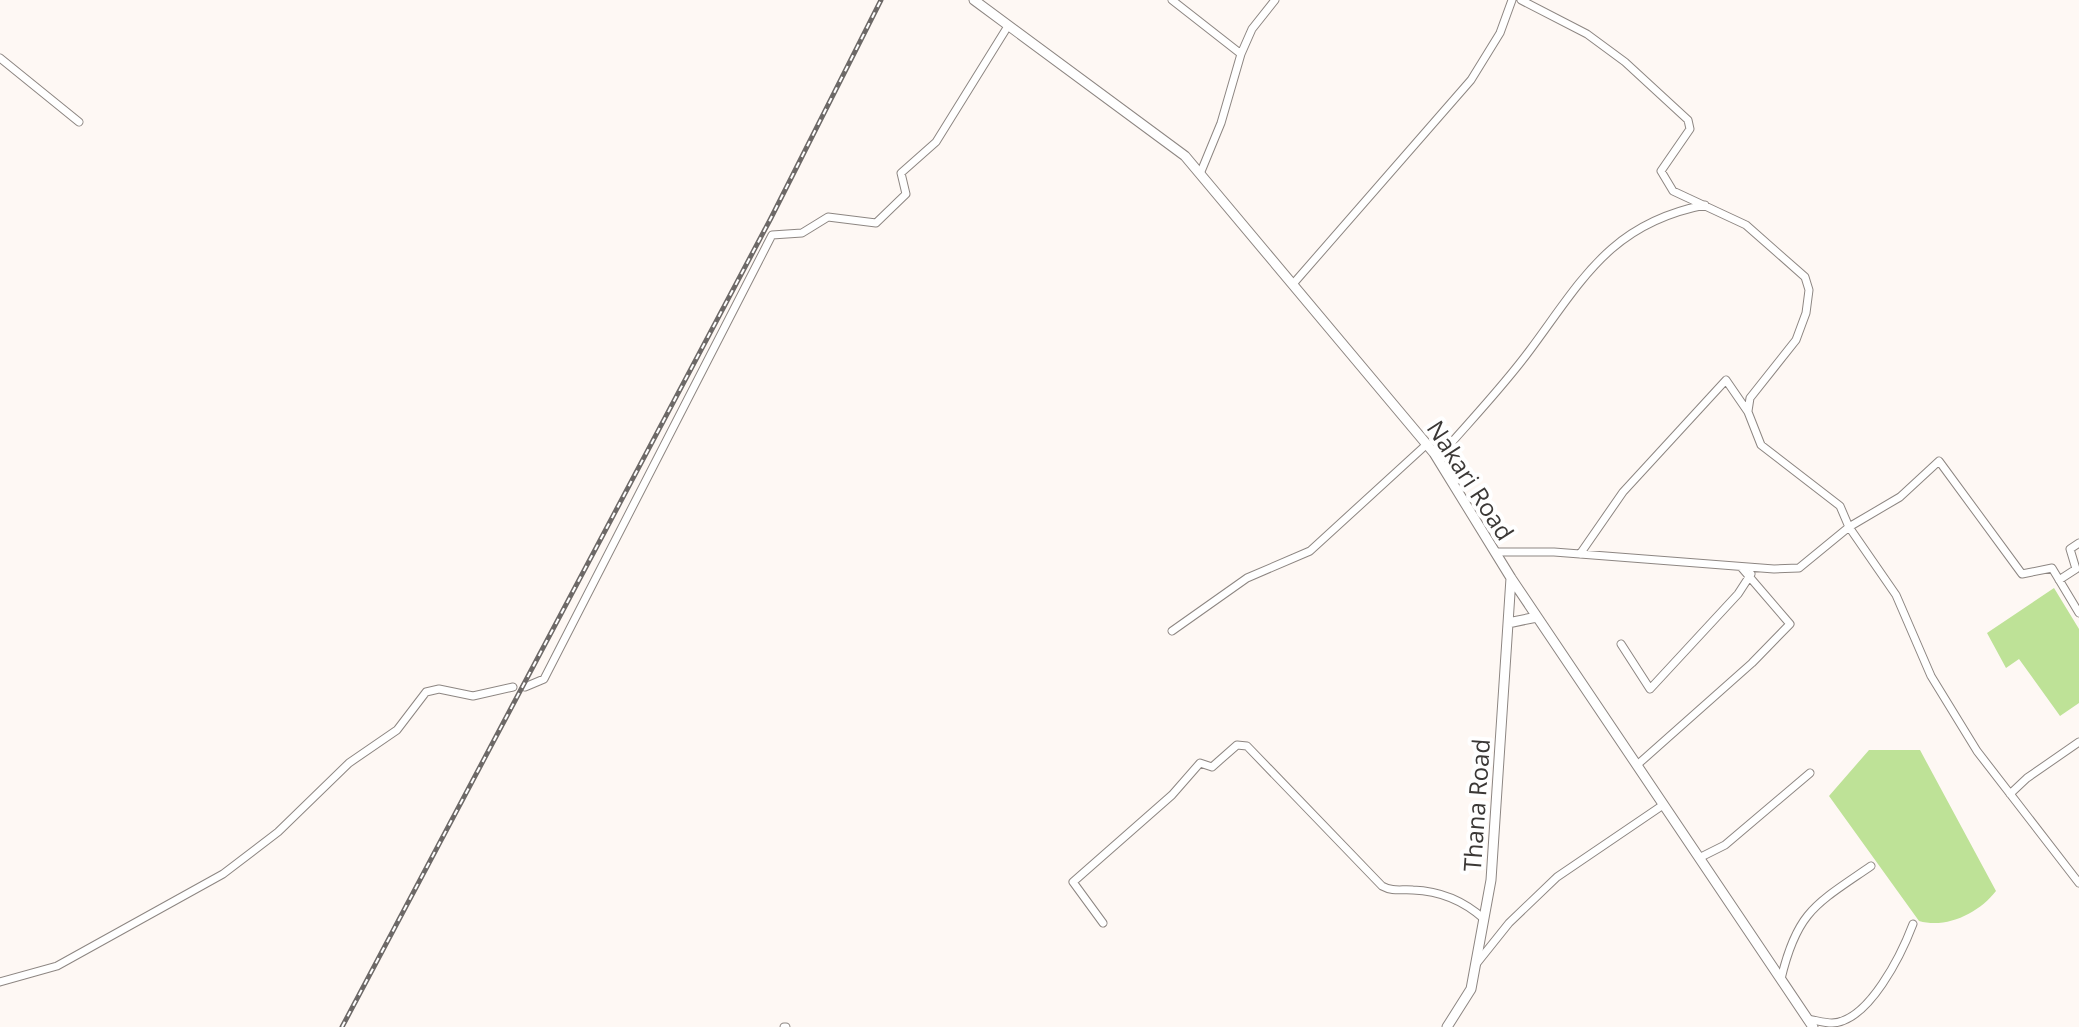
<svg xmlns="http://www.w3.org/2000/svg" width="2079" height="1027" viewBox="0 0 2079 1027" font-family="'Open Sans',sans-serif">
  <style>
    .green { fill: #bee297 }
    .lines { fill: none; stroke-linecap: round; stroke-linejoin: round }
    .street-casing { stroke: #8d8682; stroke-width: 9 }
    .secondary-casing { stroke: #8d8682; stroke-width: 11 }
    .street { stroke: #fff; stroke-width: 7 }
    .secondary { stroke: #fff; stroke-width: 9 }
    .rail-casing { stroke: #6d6967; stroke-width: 5 }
    .rail { stroke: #fff; stroke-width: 2; stroke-dasharray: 6; stroke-linecap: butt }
    .labels { text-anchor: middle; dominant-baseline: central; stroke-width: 8; stroke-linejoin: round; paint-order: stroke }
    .street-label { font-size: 24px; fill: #3b3836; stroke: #fff }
  </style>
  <rect width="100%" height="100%" fill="#fef8f4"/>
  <path class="green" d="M2054,588L2079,629V703L2060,716L2019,659L2006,668L1987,633Z
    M1869,750H1920L1996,891C1979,913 1947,929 1919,921L1829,796Z"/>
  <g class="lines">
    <defs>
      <path id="street" d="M1172,0L1241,54
        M1521,0L1587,34L1625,62L1688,120L1690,129L1661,171L1673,191L1746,225L1805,277L1809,290L1806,313L1796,340L1750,398L1748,411
        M0,58L79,122
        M1200,174L1221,123L1241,54L1252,29L1275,0
        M1293,284L1471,80L1500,33L1512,0
        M1438,458C1469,422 1502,388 1530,350C1582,280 1611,223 1705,205
        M1495,552H1554L1774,569L1799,568L1849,527L1896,595L1931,676L1977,751L2079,883
        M1580,554L1623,492L1726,380L1748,412L1761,445L1840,506L1849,527L1900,497L1939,461L2022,574L2052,568L2079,613
        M2059,580L2076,569L2070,549L2079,543
        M1172,631L1247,578L1310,551L1427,444
        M1621,644L1650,689L1738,594L1751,574
        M525,687L544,679L772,235L802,233L828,217L876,223L906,194L901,173L936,142L1008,26
        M1637,765L1752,663L1790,624L1741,567
        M2010,794L2027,778L2079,742
        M1699,858L1725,845L1810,773
        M1103,923L1073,882L1172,795L1200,763L1212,767L1237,745L1247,746L1382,886C1393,892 1401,889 1413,890C1441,891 1464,901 1484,919
        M1477,963L1509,923L1557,877L1663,805
        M1781,979C1797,911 1816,904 1871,866
        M0,982L57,966L223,874L278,832L349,763L397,730L426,692L439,689L473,696L513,687
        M1807,1019C1815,1020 1824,1023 1832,1023C1869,1022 1902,953 1913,924
        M784,1027H786"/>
      <path id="secondary" d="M974,0L1185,156L1434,453L1511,578L1813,1027
        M1508,623L1537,617
        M1447,1027L1471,989L1491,880L1511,578"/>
    </defs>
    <use href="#street" class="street-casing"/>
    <use href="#secondary" class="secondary-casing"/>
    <use href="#street" class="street"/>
    <use href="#secondary" class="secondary"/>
    <defs>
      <path id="rail" d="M342,1027L771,218L881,0"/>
    </defs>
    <use href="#rail" class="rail-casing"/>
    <use href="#rail" class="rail"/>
  </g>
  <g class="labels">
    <g class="street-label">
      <text transform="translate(1471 480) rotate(57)">Nakari Road</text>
      <text transform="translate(1476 805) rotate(-86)">Thana Road</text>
    </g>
  </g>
</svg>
